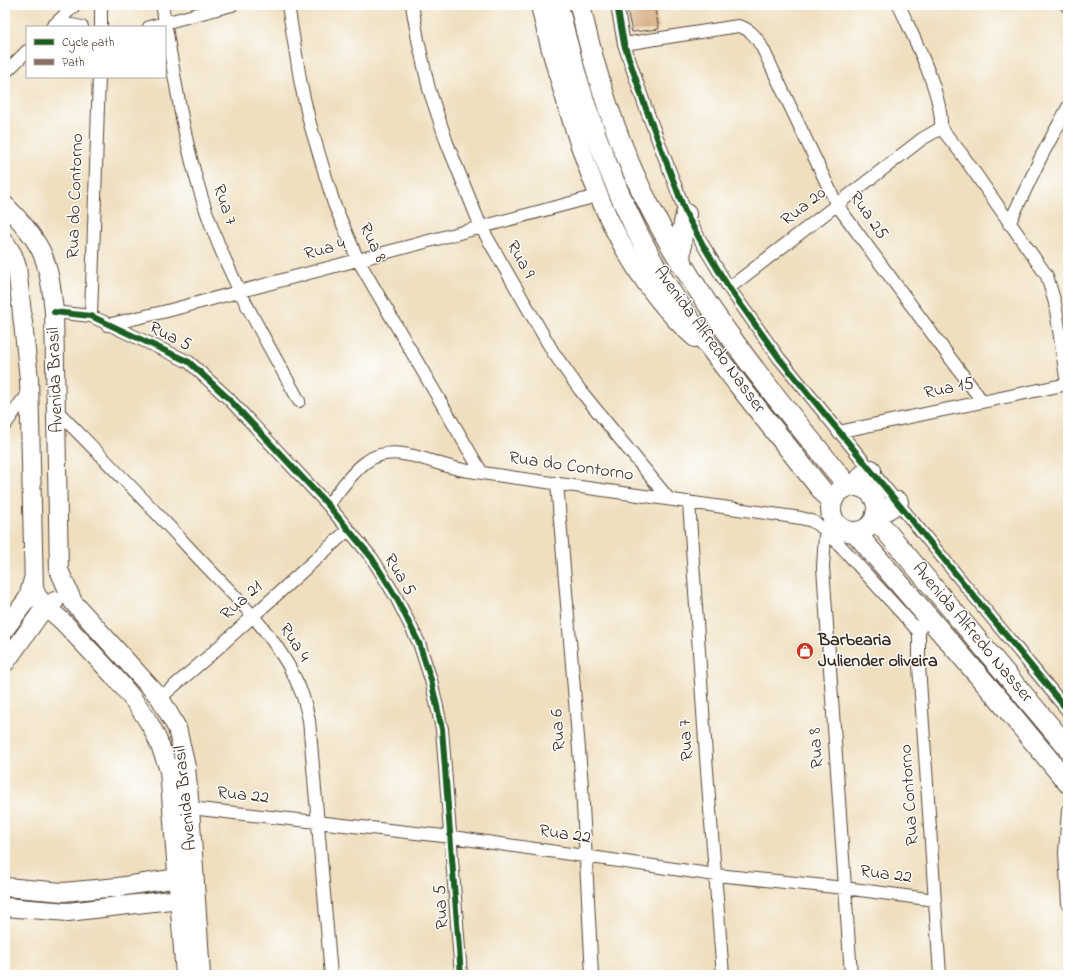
<svg xmlns="http://www.w3.org/2000/svg" width="1073" height="980" viewBox="0 0 1073 980" font-family="'Indie Flower',sans-serif">
  <style>
    .building { fill: #d1a371 }
    .lines { fill: none; stroke-linecap: round; stroke-linejoin: round }
    .street-casing { stroke: #564536; stroke-width: 14 }
    .secondary-casing { stroke: #564536; stroke-width: 20 }
    .primary-casing { stroke: #564536; stroke-width: 22 }
    .street { stroke: #fff; stroke-width: 12 }
    .secondary { stroke: #fff; stroke-width: 18 }
    .primary { stroke: #fff; stroke-width: 20 }
    .quiet { stroke: #8d6e63; stroke-width: 5; stroke-dasharray: 10 5; stroke-linecap: butt }
    .cycleway-casing { stroke: #fff; stroke-width: 8 }
    .cycleway { stroke: #1b5e20; stroke-width: 6 }
    .labels { text-anchor: middle; dominant-baseline: central; stroke-width: 3; stroke-linejoin: round; paint-order: stroke }
    .street-label { font-size: 18px; fill: #3b2a1e; stroke: #fff }
    .poi-label { font-size: 18px; font-weight: bold; fill: #3b2a1e; stroke: #fff; text-anchor: start }
  </style>
  <rect width="100%" height="100%" fill="#fff"/>
  <filter id="ink" filterUnits="userSpaceOnUse"><feTurbulence type="fractalNoise" baseFrequency=".025" numOctaves="2"/><feDisplacementMap in="SourceGraphic" scale="8" xChannelSelector="R" yChannelSelector="G"/><feConvolveMatrix kernelMatrix="1 2 1 2 8 2 1 2 1" color-interpolation-filters="sRGB"/></filter>
  <filter id="wash" filterUnits="userSpaceOnUse"><feTurbulence type="fractalNoise" baseFrequency=".012" numOctaves="4" result="noise"/><feDisplacementMap in="SourceGraphic" scale="16" xChannelSelector="R" yChannelSelector="G"/><feGaussianBlur stdDeviation="0.9" result="paint"/><feColorMatrix in="noise" values="0 0 0 0 0 0 0 0 0 0 0 0 0 0 0 0 0 1.4 0 .05"/><feComposite in="paint" operator="in"/></filter>
  <g filter="url(#wash)">
    <rect width="100%" height="100%" fill="#efdfbf"/>
    <g id="blocks">
      <path class="building" d="M626,5H654L659,29L632,32Z"/>
    </g>
  </g>
  <g filter="url(#ink)">
    <use href="#blocks" fill-opacity="0" stroke="#564536" stroke-width="1"/>
    <g class="lines">
      <defs>
        <path id="street" d="M162,5C174,70 182,135 202,198C224,271 263,335 299,401
          M288,5L301,85L310,124L334,204L358,260L482,473
          M412,5L418,40L429,89L447,143L481,227L553,352L580,390L668,498
          M617,5L624,44L645,106L686,214L703,245L729,288L779,358L1068,711
          M899,5C913,37 943,94 941,128
          M1066,5L1068,7
          M57,22L82,27
          M52,27L75,5
          M101,27V5
          M149,27L232,5
          M624,44L738,26C751,29 757,38 763,49L837,205L982,401
          M5,73L27,51
          M941,128L961,153L1047,276L1055,303L1067,384
          M1009,224L1042,155L1068,107
          M729,288L922,139L941,128
          M54,312L91,316L189,362L229,399L328,505L372,558L396,597L419,643L431,680L442,729L461,975
          M91,316L99,77
          M107,325L167,311L597,196
          M56,410C101,456 146,501 189,548C230,592 280,636 302,694C305,702 307,712 309,720L331,975
          M5,425L21,402L30,395
          M838,432L1068,384
          M557,483L582,786L592,975
          M689,502L707,771L723,975
          M328,505C340,490 351,473 366,462C392,442 428,462 455,468C464,471 473,471 482,473L801,518L812,521L827,531L919,632
          M836,523L825,535L823,567L851,975
          M921,625L919,632V666L940,975
          M160,698L209,656L348,530
          M190,808L452,837L716,875L845,888L935,900
          M1068,810L1065,853L1068,904"/>
        <path id="secondary" d="M540,5C547,39 557,72 567,105C592,189 627,279 695,338
          M5,205C43,243 49,259 54,312L59,570L73,602L160,698L177,728L186,767L190,808L201,975
          M5,242L13,255L17,267L29,379L34,589C41,607 56,613 68,627C97,659 131,690 152,728C159,741 164,756 169,770L185,975
          M5,629L28,598L33,579
          M5,663L45,607L55,601
          M5,887L63,892L118,887L178,878
          M5,907L68,912L179,899"/>
        <path id="primary" d="M558,5C577,92 610,184 653,262C677,306 708,345 738,384C769,424 800,463 832,503
          M580,5C595,75 620,152 654,215C706,314 778,401 849,487
          M680,262L682,233L686,214
          M855,486L863,475L871,470
          M831 509a23 23 0 1 1 46 0a23 23 0 1 1-46 0Z
          M876,514L888,509L898,502
          M875,518L1068,748
          M855,532L997,697L1068,783"/>
      </defs>
      <use href="#street" class="street-casing"/>
      <use href="#secondary" class="secondary-casing"/>
      <use href="#primary" class="primary-casing"/>
      <use href="#street" class="street"/>
      <use href="#secondary" class="secondary"/>
      <use href="#primary" class="primary"/>
      <path class="quiet" d="M1065,828L1068,826"/>
      <defs>
        <path id="cycleway" d="M617,5L624,44L645,106L686,214L703,245L729,288L779,358L1068,711
          M54,312L91,316L189,362L229,399L328,505L372,558L396,597L419,643L431,680L442,729L461,975"/>
      </defs>
      <use href="#cycleway" class="cycleway-casing"/>
      <use href="#cycleway" class="cycleway"/>
    </g>
  </g>
  <defs>
    <symbol id="shop-disc" viewBox="-11 -11 22 22"><circle r="9.5" fill="#c8321e" stroke="#fff"/><path d="M-5-2.5h2.3a2.7 3.5 0 0 1 5.4 0H5L5.5 6h-11ZM-1.5-2.5h3a1.5 2.3 0 0 0-3 0Z" fill="#fff"/></symbol>
  </defs>
  <g fill-rule="evenodd">
    <use href="#shop-disc" x="795" y="641" width="20" height="20"/>
  </g>
  <g class="labels">
    <g class="street-label">
      <text transform="translate(76 196) rotate(-88)">Rua do Contorno</text>
      <text transform="translate(224 205) rotate(71)">Rua 7</text>
      <text transform="translate(804 207) rotate(-38)">Rua 20</text>
      <text transform="translate(868 216) rotate(55)">Rua 25</text>
      <text transform="translate(372 243) rotate(64)">Rua 8</text>
      <text transform="translate(325 250) rotate(-15)">Rua 4</text>
      <text transform="translate(520 260) rotate(61)">Rua 9</text>
      <text transform="translate(170 337) rotate(26)">Rua 5</text>
      <text transform="translate(709 340) rotate(54)">Avenida Alfredo Nasser</text>
      <text transform="translate(56 380) rotate(-92)">Avenida Brasil</text>
      <text transform="translate(949 389) rotate(-12)">Rua 15</text>
      <text transform="translate(571 467) rotate(8)">Rua do Contorno</text>
      <text transform="translate(399 575) rotate(59)">Rua 5</text>
      <text transform="translate(242 601) rotate(-42)">Rua 21</text>
      <text transform="translate(972 633) rotate(50)">Avenida Alfredo Nasser</text>
      <text transform="translate(294 643) rotate(57)">Rua 4</text>
      <text transform="translate(559 730) rotate(-94)">Rua 6</text>
      <text transform="translate(687 740) rotate(-94)">Rua 7</text>
      <text transform="translate(817 748) rotate(-94)">Rua 8</text>
      <text transform="translate(910 795) rotate(-94)">Rua Contorno</text>
      <text transform="translate(243 796) rotate(6)">Rua 22</text>
      <text transform="translate(186 798) rotate(-96)">Avenida Brasil</text>
      <text transform="translate(565 835) rotate(8)">Rua 22</text>
      <text transform="translate(886 875) rotate(7)">Rua 22</text>
      <text transform="translate(442 907) rotate(-94)">Rua 5</text>
    </g>
    <g class="poi-label">
      <text x="818" y="641">Barbearia<tspan x="818" dy="21">Juliender oliveira</tspan></text>
    </g>
  </g>
  <rect width="1073" height="980" fill="none" stroke="#fff" stroke-width="20"/>
  <rect x="26" y="26" width="140" height="52" fill="#ffffff" stroke="#b1aaa5"/>
  <rect x="34" y="39" width="20" height="6" fill="#1b5e20" stroke="#b1aaa5"/>
  <text x="62" y="46" font-size="12" fill="#3b2a1e">Cycle path</text>
  <rect x="34" y="59" width="20" height="6" fill="#8d6e63" stroke="#b1aaa5"/>
  <text x="62" y="66" font-size="12" fill="#3b2a1e">Path</text>
</svg>
